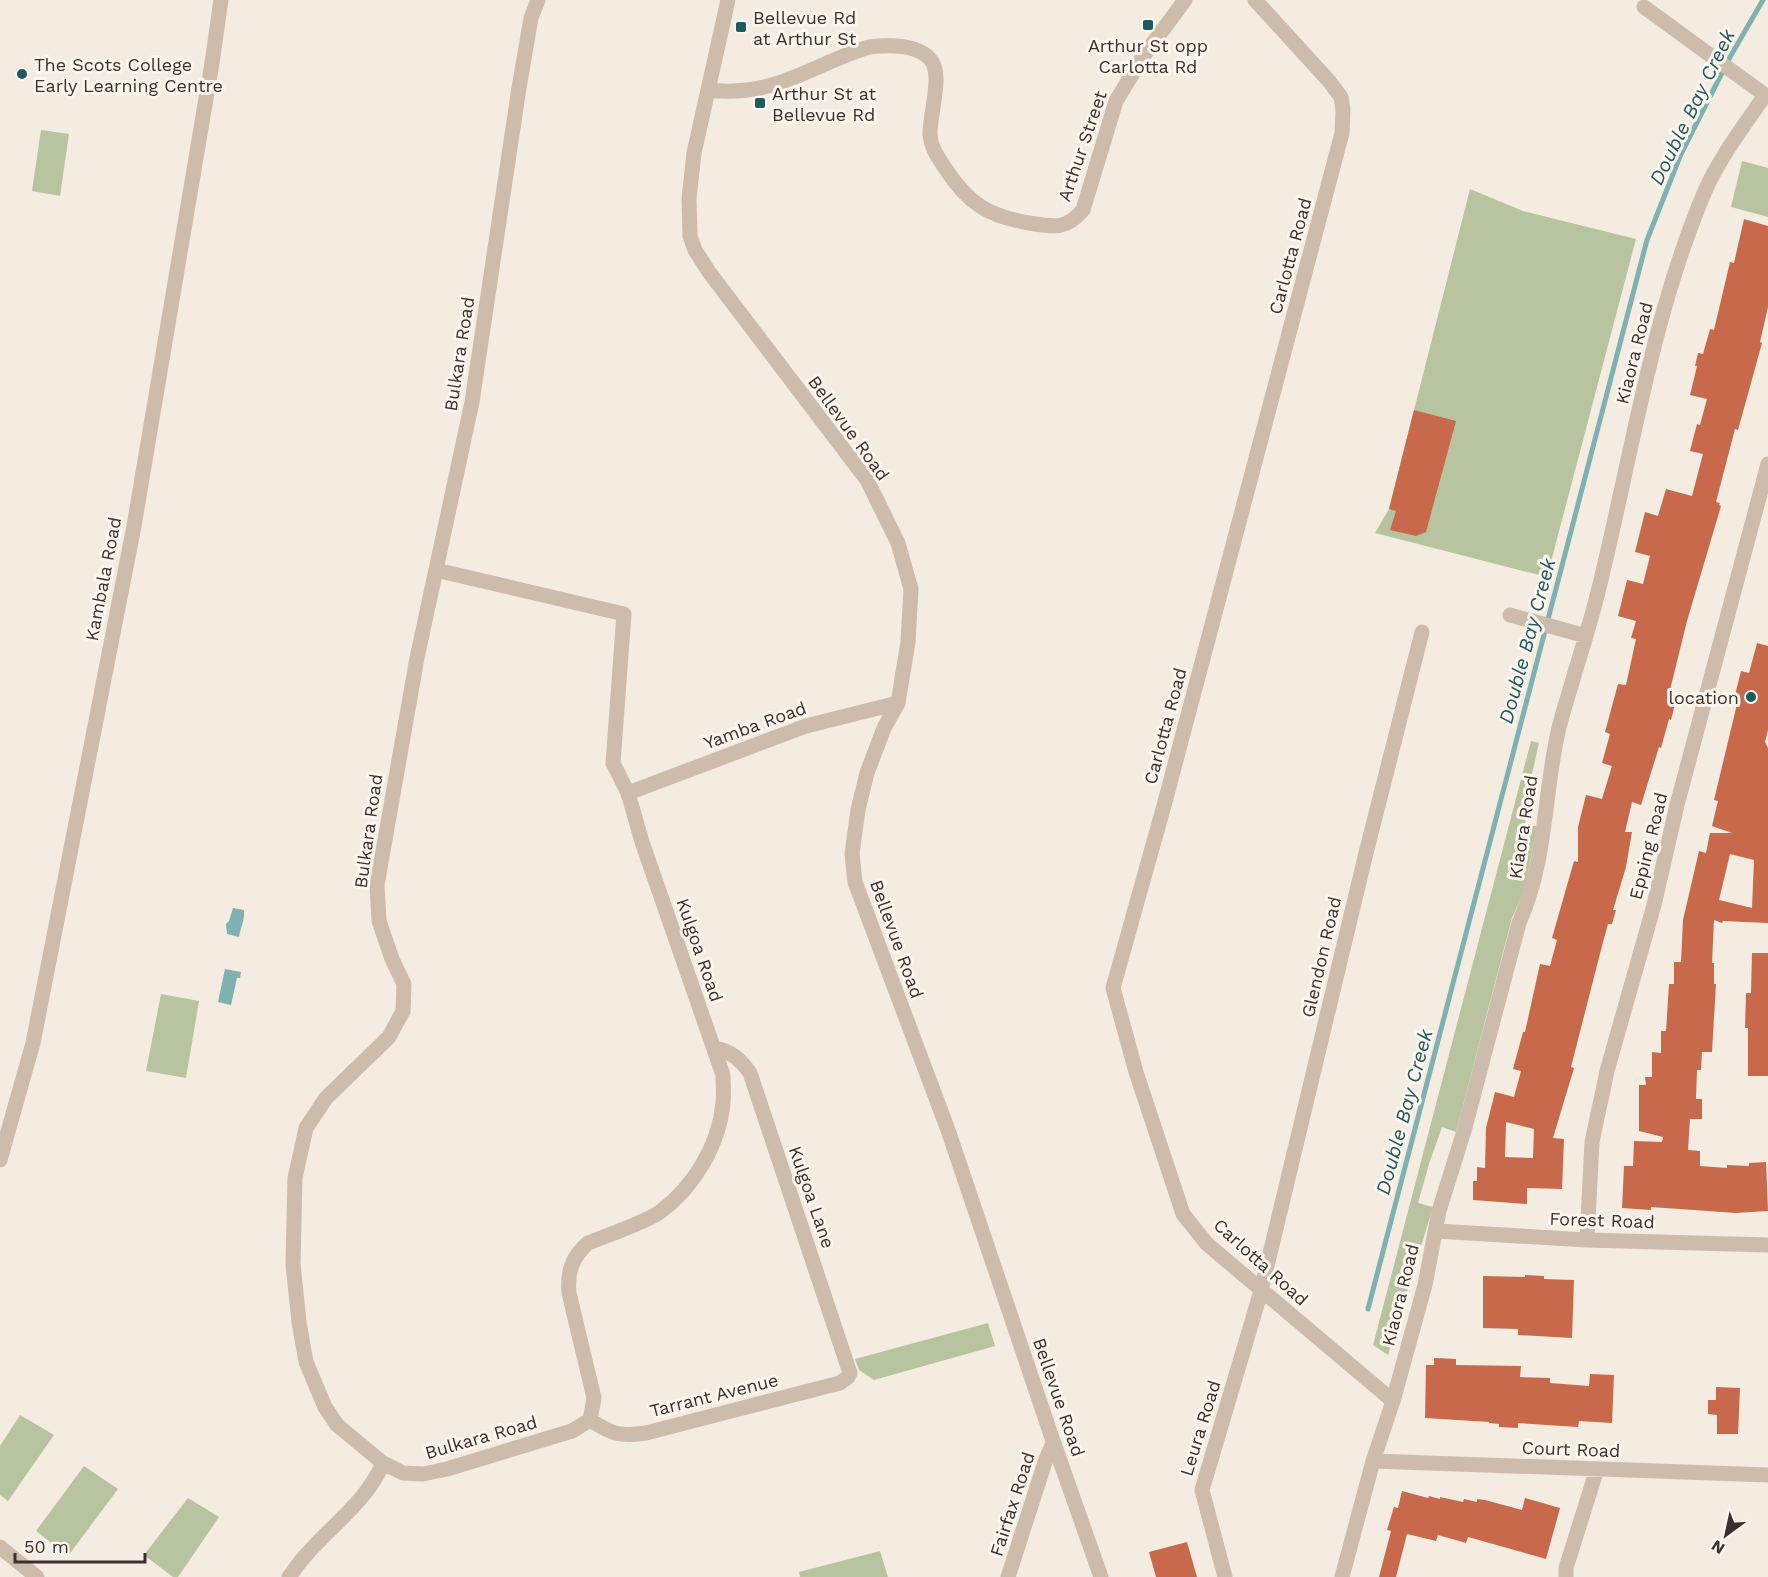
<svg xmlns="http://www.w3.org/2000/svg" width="1768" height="1577" viewBox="0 0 1768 1577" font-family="'Work Sans',sans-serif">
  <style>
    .green { fill: #b8c4a0 }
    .water { fill: #7fb0b2 }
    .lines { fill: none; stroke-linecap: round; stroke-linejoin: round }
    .stream { stroke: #7fb0b2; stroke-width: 5 }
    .building { fill: #c8694b; fill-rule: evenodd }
    .minor { stroke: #cdbbac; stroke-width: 15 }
    .poi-dot { fill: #1f5a5e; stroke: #fbf5ee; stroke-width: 2 }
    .labels { text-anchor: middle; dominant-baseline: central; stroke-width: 6; stroke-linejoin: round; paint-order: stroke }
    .poi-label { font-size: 18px; fill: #3b302b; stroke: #fbf5ee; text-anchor: start }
    .street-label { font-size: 18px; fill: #3b302b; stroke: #fbf5ee }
    .water-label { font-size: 20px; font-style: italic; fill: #1f5a5e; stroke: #fbf5ee }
  </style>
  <rect width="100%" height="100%" fill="#f4ebe1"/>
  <path class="green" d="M41,130L69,134L60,196L32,191Z
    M1742,161L1768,168V217L1731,207Z
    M1470,189L1523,211L1636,239L1547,577L1375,533L1389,509Z
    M1531,741L1539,743L1528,791L1525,825L1537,826L1525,888L1512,918L1456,1132L1442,1127L1429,1164L1418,1203L1433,1207L1388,1355L1373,1345Z
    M161,994L199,1001L186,1078L146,1071Z
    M988,1323L995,1346L874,1380L859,1370L855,1359Z
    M20,1415L54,1435L8,1501L0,1495V1446Z
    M84,1466L118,1489L68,1556L36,1531Z
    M188,1498L219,1517L178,1577H173L144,1555Z
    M880,1551L888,1577H800L799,1572Z"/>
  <path class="water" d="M233,908L244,910C245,920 241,926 239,937L227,934L226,924L229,921Z
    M225,969L241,972L240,978H237L231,1005L218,1002Z"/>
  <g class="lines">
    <path class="stream" d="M1368,1309L1647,240L1681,154L1730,57L1763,0"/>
  </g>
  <path class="building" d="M1744,219L1768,226V307L1760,342L1762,343L1738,430L1735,429L1716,502L1720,503L1719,505L1721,506L1687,621L1667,702L1675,704L1671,720L1669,719L1661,748L1659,747L1641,805L1632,802L1625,832H1632L1626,867L1613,910H1616L1612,924H1608L1603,942L1571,1067L1574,1068L1553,1138L1564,1139L1562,1189L1527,1188V1204L1473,1200V1181H1477V1167L1485,1168L1486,1128L1495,1092L1514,1097L1521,1071L1513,1069L1523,1032H1525L1540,964L1550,966L1557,940L1552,938L1574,861L1578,862V827L1586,795L1602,799L1612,766L1602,763L1610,734L1605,732L1618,684L1626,685L1636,639L1631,638L1636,621L1618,616L1627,580L1643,584L1650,556L1635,552L1645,512L1658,516L1666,489L1692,496L1703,454L1690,451L1697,424L1700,425L1707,399L1690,395L1697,366H1695L1698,353L1703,354L1710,329L1714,330L1730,262L1734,263ZM1506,1122L1534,1129L1533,1158L1505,1157Z
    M1414,410L1456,421L1426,532L1416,536L1390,530L1396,511L1389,509Z
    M1757,643L1768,646V730L1765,742L1768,748V923L1723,921L1722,923L1714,920L1712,963H1714V984H1716L1712,1052H1702L1701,1070H1697L1696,1099H1702V1119H1690L1688,1150L1700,1151V1166L1727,1168V1165L1749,1166V1163L1766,1162L1768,1211L1736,1213L1651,1207V1210L1622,1208L1624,1166H1633L1634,1141L1662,1142L1663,1137L1639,1131V1085H1646L1645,1077H1652V1052L1661,1053V1031H1666L1669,984H1674V962H1681L1683,920L1699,851L1706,853L1710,833H1732L1712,826L1718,801L1714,800L1738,700L1734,699L1741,671L1749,673ZM1730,854L1754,860L1752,908L1719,900Z
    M1752,953H1768V1076H1748V1028H1745L1746,993H1751Z
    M1525,1275L1544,1276V1279L1574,1280L1572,1338L1518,1335V1329L1483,1328V1276L1525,1277Z
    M1434,1358L1456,1359V1365L1521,1366L1520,1377L1550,1378V1383L1589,1386L1590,1374L1614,1375L1612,1423L1579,1421L1578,1427L1518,1423V1428L1499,1427V1424L1489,1423V1422L1425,1418L1426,1365H1434Z
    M1716,1387L1740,1388L1738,1434H1717V1415L1708,1414V1400H1716Z
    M1402,1491L1428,1498L1429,1496L1440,1499V1497L1463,1502L1464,1499L1477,1502V1499L1485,1500L1522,1510L1525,1498L1560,1508L1546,1559L1468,1537L1466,1543L1438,1535L1436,1541L1407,1534L1396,1577H1379L1391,1531L1387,1530L1394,1507L1398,1508Z
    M1187,1542L1197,1577H1156L1149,1552Z"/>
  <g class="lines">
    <path class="minor" d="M538,0L531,18L519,88L472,402L417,658L377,885L379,921L392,959L404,984L403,1011L389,1037L326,1098L306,1128L295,1178L293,1264L299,1322L306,1362L325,1407L337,1425L383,1463L403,1473L423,1474L447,1469L572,1431L590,1420
      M728,0L694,153L689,199L690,236L695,250L709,272L867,480L898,543L911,589L908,642L898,703L884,728L867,773L858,810L852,854L855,882L948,1130L1052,1438L1101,1577
      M1255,0L1329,81L1341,97L1343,110L1342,133L1165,802L1113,988L1136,1072L1183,1214L1207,1244L1393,1401
      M709,90C774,98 811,65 869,47C887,45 917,44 930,59C944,74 929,115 930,135C931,148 938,157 945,168C968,203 987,216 1029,223C1054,227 1066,230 1083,210L1116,101L1142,58L1185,0
      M436,570L624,614L613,763L628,793L642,842L723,1075C723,1084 724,1094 723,1103C719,1145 694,1187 660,1212C644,1223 608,1235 588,1243C572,1257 567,1272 569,1293L594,1398L590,1420
      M1510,615L1586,636
      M628,793L806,726L898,703
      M0,1160L33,1043L134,526L212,63L221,0
      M1436,1231L1587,1240L1768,1245
      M1587,1240L1592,1142L1607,1071L1654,905L1677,805L1768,464
      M590,1420C612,1434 620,1437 646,1433L840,1383L848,1377L850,1373L750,1073C740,1059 731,1051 714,1048
      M1373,1461L1768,1475
      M0,1547L37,1577
      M289,1577C295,1569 300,1561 307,1554C333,1524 367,1501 383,1463
      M1008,1577L1046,1459L1053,1443
      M1225,1577L1202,1490L1261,1291L1366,853L1422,632
      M1342,1577L1373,1461L1393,1401L1425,1285L1439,1211L1464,1131L1519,923C1546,861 1543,807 1556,742C1560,718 1569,695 1575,672C1586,637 1596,603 1604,567C1634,441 1654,311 1705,191C1720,157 1744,126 1765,95L1644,7
      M1566,1577V1568L1597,1469"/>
  </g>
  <g class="poi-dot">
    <rect x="1142" y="19" width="12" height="12" rx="3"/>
    <rect x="735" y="21" width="12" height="12" rx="3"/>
    <circle cx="22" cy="74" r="6"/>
    <rect x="754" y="97" width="12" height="12" rx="3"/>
    <circle cx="1751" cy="697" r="6"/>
  </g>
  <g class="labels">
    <g class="poi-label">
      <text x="753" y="17">Bellevue Rd<tspan x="753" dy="21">at Arthur St</tspan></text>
      <text x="1148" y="45" text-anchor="middle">Arthur St opp<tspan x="1148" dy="21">Carlotta Rd</tspan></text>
      <text x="34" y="64">The Scots College<tspan x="34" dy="21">Early Learning Centre</tspan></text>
      <text x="772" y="93">Arthur St at<tspan x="772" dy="21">Bellevue Rd</tspan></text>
      <text x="1739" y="697" text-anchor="end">location</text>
    </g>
    <g class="street-label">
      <text transform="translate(1082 146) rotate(-71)">Arthur Street</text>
      <text transform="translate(1290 256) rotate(-75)">Carlotta Road</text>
      <text transform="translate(1634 353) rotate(-76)">Kiaora Road</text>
      <text transform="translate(459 354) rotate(-81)">Bulkara Road</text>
      <text transform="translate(849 428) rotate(54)">Bellevue Road</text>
      <text transform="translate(103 579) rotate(-79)">Kambala Road</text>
      <text transform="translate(755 725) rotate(-20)">Yamba Road</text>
      <text transform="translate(1165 726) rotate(-75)">Carlotta Road</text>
      <text transform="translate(1523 827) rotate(-81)">Kiaora Road</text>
      <text transform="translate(368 831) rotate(-82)">Bulkara Road</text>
      <text transform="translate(1648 846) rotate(-76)">Epping Road</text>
      <text transform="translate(897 939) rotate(70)">Bellevue Road</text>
      <text transform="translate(700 950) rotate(71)">Kulgoa Road</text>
      <text transform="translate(1321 957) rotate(-77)">Glendon Road</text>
      <text transform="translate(812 1197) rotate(71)">Kulgoa Lane</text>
      <text transform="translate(1602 1220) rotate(2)">Forest Road</text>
      <text transform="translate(1261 1262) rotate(42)">Carlotta Road</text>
      <text transform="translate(1400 1295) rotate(-76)">Kiaora Road</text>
      <text transform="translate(714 1395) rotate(-14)">Tarrant Avenue</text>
      <text transform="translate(1059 1397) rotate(71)">Bellevue Road</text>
      <text transform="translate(1200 1428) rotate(-73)">Leura Road</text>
      <text transform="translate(481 1437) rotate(-16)">Bulkara Road</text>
      <text transform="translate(1571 1449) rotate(2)">Court Road</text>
      <text transform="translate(1012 1504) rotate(-72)">Fairfax Road</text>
    </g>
    <g class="water-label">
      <text transform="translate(1692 107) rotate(-64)">Double Bay Creek</text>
      <text transform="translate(1527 641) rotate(-75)">Double Bay Creek</text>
      <text transform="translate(1404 1112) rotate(-75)">Double Bay Creek</text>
    </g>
  </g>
  <g transform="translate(1726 1535) rotate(213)" stroke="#fbf5ee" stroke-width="4.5" paint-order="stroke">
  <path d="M0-4.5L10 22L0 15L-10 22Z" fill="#3b302b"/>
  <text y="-9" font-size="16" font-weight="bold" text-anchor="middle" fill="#3b302b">N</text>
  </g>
  <path d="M15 1553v9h130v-9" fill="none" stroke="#3b302b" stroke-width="3"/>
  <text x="24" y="1553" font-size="18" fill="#3b302b" stroke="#fbf5ee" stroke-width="4.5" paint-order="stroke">50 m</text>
</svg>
